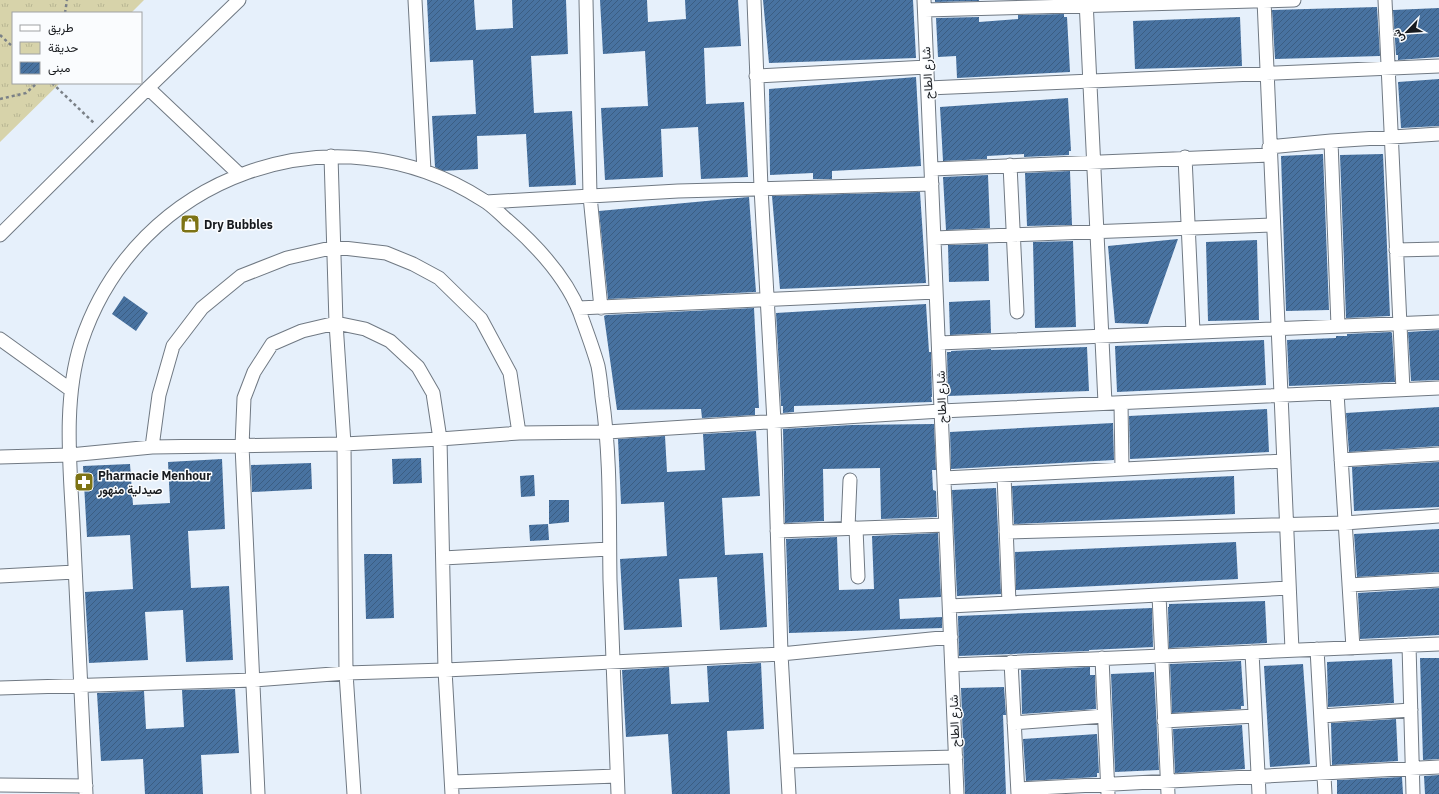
<svg xmlns="http://www.w3.org/2000/svg" width="1439" height="794" viewBox="0 0 1439 794" font-family="'IBM Plex Sans',Vazirmatn,sans-serif">
  <style>
    .park { fill: url(#park-tufts) }
    .building { fill: url(#building-hatch) }
    .lines { fill: none; stroke-linecap: round; stroke-linejoin: round }
    .minor-casing { stroke: #707983; stroke-width: 15 }
    .path { stroke: #7a8087; stroke-width: 2.5; stroke-dasharray: 3 3; stroke-linecap: butt }
    .minor { stroke: #fff; stroke-width: 13 }
    .labels { text-anchor: middle; dominant-baseline: central; stroke-width: 3; stroke-linejoin: round; paint-order: stroke }
    .street-label { font-size: 12px; fill: #171a1e; stroke: #fafcfe }
    .poi-label { font-size: 12px; font-weight: bold; fill: #171a1e; stroke: #fafcfe; text-anchor: start }
  </style>
  <defs>
    <pattern id="park-tufts" width="24" height="20" patternUnits="userSpaceOnUse"><rect width="24" height="20" fill="#d7d3aa"/><path d="M3 7l-1-3M5 7V3M7 7l1-3M15 17l-1-3M17 17v-4M19 17l1-3" fill="none" stroke="#b8b592"/></pattern>
    <pattern id="building-hatch" width="6" height="6" patternUnits="userSpaceOnUse"><rect width="6" height="6" fill="#4872a0"/><path d="M-1 1l2-2M0 6l6-6M5 7l2-2" fill="none" stroke="#3b5d82"/></pattern>
  </defs>
  <rect width="100%" height="100%" fill="#e6f0fb"/>
  <path class="park" d="M0,0H144L131,13H13V83H60L0,142Z"/>
  <path class="building" d="M427,0H474L476,30L513,28L512,0H566L568,54L531,56L534,113L572,111L576,185L529,187L526,134L477,136L478,169L442,171L435,167L432,116L476,114L473,60L430,62Z
    M600,0H647L648,22L686,19L685,0H738L741,46L704,48L706,104L744,102L748,177L701,179L698,127L661,129L663,177L605,180L601,108L648,106L645,51L603,54Z
    M763,0H913L916,58L769,63Z
    M935,0H979V1L935,2Z
    M1377,7L1380,56L1275,59L1272,10Z
    M1439,8V57L1398,60V55H1396L1393,10Z
    M1064,14V17H1067L1070,72L957,78L956,56L938,57L936,18L979,17V22L1018,19V15Z
    M1240,17L1242,66L1135,69L1133,21Z
    M916,77L921,166L832,171V179H813V173L770,175L769,89Z
    M1439,79V126L1401,128L1398,82Z
    M1068,98L1071,151H1069V155L1024,157V154L987,156V159L943,161L940,107Z
    M1323,154L1329,310L1286,311L1281,156Z
    M1383,154L1390,316L1346,318L1340,155Z
    M1070,171L1072,225L1027,226L1025,173Z
    M988,175L990,228L946,230L943,177Z
    M920,192L926,283L780,289L772,196Z
    M749,197L756,292L608,299L599,211Z
    M1178,239L1148,324L1115,323L1108,246Z
    M1257,240L1259,320L1208,321L1206,242Z
    M1073,241L1076,327L1035,328L1033,242Z
    M988,244L989,281L949,282L948,245Z
    M124,296L148,313L136,331L112,314Z
    M990,300L991,333L950,335L949,302Z
    M926,304L929,352H931L932,397H931L932,402L794,406V412L783,413V406H781V404L776,313Z
    M754,308L759,408H755V415L702,418L701,409L617,410L604,316L606,315Z
    M1439,330V380L1411,381L1408,332Z
    M1391,332L1392,333L1395,382L1289,386L1287,340L1336,338V336H1347V334Z
    M1264,340L1266,385L1117,392L1115,346Z
    M1087,347L1089,391L948,396L947,352H951V351L991,349V350Z
    M1439,407V446L1349,452L1346,413Z
    M1267,409L1269,452L1130,459L1129,416Z
    M1113,423L1114,460L951,469L950,432Z
    M934,424L936,470H932L933,490L936,491L937,517L881,519L880,468L823,469L824,521L785,523L783,429L852,425Z
    M756,431L760,496L722,498L725,555L763,553L767,627L720,630L717,577L679,579L682,627L624,630L620,559L667,556L664,502L621,504L618,439L665,436L667,472L705,470L703,434Z
    M421,458L422,483L393,484L392,459Z
    M222,459L225,529L188,531L191,588L229,586L233,660L186,662L183,610L145,612L148,660L89,663L85,592L133,589L130,535L87,537L83,466L130,464L133,505L170,503L168,462Z
    M1439,462V507L1354,511L1352,467Z
    M311,463L312,489L252,492L251,465Z
    M534,475L535,496L521,497L520,476Z
    M1234,476L1235,514L1014,524L1012,486Z
    M996,488L1001,594L957,596L952,490Z
    M549,500H569V522L549,524Z
    M548,524L549,540L530,541L529,525Z
    M1439,529V572L1357,577L1354,534Z
    M938,533L941,597L899,599L900,619L942,617V628L789,633L786,539L837,537L839,590L874,589L872,536Z
    M1236,542L1238,579L1016,590L1015,552Z
    M364,554H392L394,618L366,619Z
    M1439,588V635L1360,639L1358,593Z
    M1265,601L1267,643L1169,648L1168,607H1169V604Z
    M1152,608L1153,647L1089,650V651L959,656L958,616Z
    M1420,658H1439V759L1423,760Z
    M1392,659L1394,703L1328,707L1327,662Z
    M1241,661L1244,706H1241V709L1172,713L1170,664Z
    M761,663L764,729L727,731L730,794H672L668,734L626,737L622,670L669,667L671,704L709,702L707,666Z
    M1303,664L1310,764L1270,767L1264,666Z
    M1090,667V675H1095L1096,709L1022,714L1021,670Z
    M1154,672L1159,770L1115,772L1111,674Z
    M1004,687L1006,715H1003L1006,794H965L961,688Z
    M235,689L239,753L201,755L203,794H145L143,759L101,761L97,693L144,691L146,729L184,727L182,690Z
    M1396,719L1398,761L1332,765L1331,723Z
    M1242,725L1245,769L1175,773L1173,729Z
    M1097,734L1099,773H1097V777L1026,781L1023,739Z
    M1439,775V794H1425L1424,776Z
    M1402,777L1403,794H1337V780Z"/>
  <g class="lines">
    <defs>
      <path id="minor" d="M415,0L424,171
        M586,0L590,196L601,308
        M754,0L761,188L774,422L781,654L789,794
        M924,0L957,794
        M1086,0L1105,403
        M1264,0L1292,650
        M1385,0L1403,390
        M925,10L1294,0
        M756,76L927,67
        M148,88L239,174
        M928,88L1439,66
        M1331,141L1338,326
        M1269,147L1331,141L1439,134
        M331,156L336,323L344,444L346,673L354,794
        M1185,157L1193,332
        M1010,165L1017,312
        M932,169L1270,155
        M486,202L678,191L932,184
        M0,235L148,88L239,0
        M934,238L1273,225
        M1396,250L1439,249
        M578,308L936,292
        M0,339L71,390
        M939,343L1439,322
        M1337,393L1353,648
        M1121,403L1122,469
        M152,447L159,395L173,346L202,308L241,276L287,258L335,247L386,253L413,264L439,278L481,319L510,373L519,433
        M0,457L70,455L152,447L344,444L440,439L519,433L607,432L941,411L1439,388
        M1341,460L1439,454
        M1004,475L1009,603
        M944,478L1284,461
        M848,528L850,480
        M856,528L858,577
        M777,531L946,525
        M1006,532L1345,523L1439,516
        M443,558L609,549
        M0,576L75,572
        M1349,585L1439,580
        M1159,595L1168,794
        M950,606L1289,588
        M1409,645L1413,794
        M1317,649L1325,794
        M1252,652L1259,794
        M1102,658L1108,794
        M1011,662L1018,794
        M952,665L1439,644
        M0,688L254,680L346,673L445,670L781,654L951,637
        M1321,716L1411,710
        M1164,721L1255,716
        M1014,723L1104,716
        M788,761L956,757
        M452,782L617,776
        M0,785L86,786
        M1018,789L1439,767
        M86,794C82,704 77,614 73,524C70,465 63,400 81,343C136,175 335,104 483,200C492,205 499,213 507,220C536,245 566,277 580,313C586,330 593,348 598,366C600,376 601,387 602,397C611,457 609,519 610,580C612,651 615,722 618,794
        M258,794L242,446L244,398L254,372L272,344L302,331L336,323L365,329L390,341L418,367L433,393L440,439L445,670L452,794"/>
    </defs>
    <use href="#minor" class="minor-casing"/>
    <path class="path" d="M65,13L67,0
      M0,35L13,47
      M52,83L95,124
      M0,99L26,93L37,83"/>
    <use href="#minor" class="minor"/>
  </g>
  <defs>
    <symbol id="shop-square" viewBox="-11 -11 22 22"><rect x="-9" y="-9" width="18" height="18" rx="4" fill="#7d7315" stroke="#fafcfe"/><path d="M-5-2.5h2.3a2.7 3.5 0 0 1 5.4 0H5L5.5 6h-11ZM-1.5-2.5h3a1.5 2.3 0 0 0-3 0Z" fill="#fff"/></symbol>
    <symbol id="pharmacy-square" viewBox="-11 -11 22 22"><rect x="-9" y="-9" width="18" height="18" rx="4" fill="#7d7315" stroke="#fafcfe"/><path d="M-2-6h4v4h4v4h-4v4h-4v-4h-4v-4h4Z" fill="#fff"/></symbol>
  </defs>
  <g fill-rule="evenodd">
    <use href="#shop-square" x="179" y="213" width="22" height="22"/>
    <use href="#pharmacy-square" x="73" y="471" width="22" height="22"/>
  </g>
  <g class="labels">
    <g class="street-label">
      <text transform="translate(927 73) rotate(-93)">شارع الطاح</text>
      <text transform="translate(941 397) rotate(-92)">شارع الطاح</text>
      <text transform="translate(954 721) rotate(-92)">شارع الطاح</text>
    </g>
    <g class="poi-label">
      <text x="204" y="224">Dry Bubbles</text>
      <text x="98" y="475">Pharmacie Menhour<tspan x="98" dy="14">صيدلية منهور</tspan></text>
    </g>
  </g>
  <rect x="12" y="12" width="130" height="72" fill="#fafcfe" stroke="#9fa2a4"/>
  <rect x="20" y="25" width="20" height="6" fill="#ffffff" stroke="#9fa2a4"/>
  <text x="48" y="32" font-size="12" fill="#171a1e">طريق</text>
  <rect x="20" y="42" width="20" height="12" fill="url(#park-tufts)" stroke="#9fa2a4"/>
  <text x="48" y="52" font-size="12" fill="#171a1e">حديقة</text>
  <rect x="20" y="62" width="20" height="12" fill="url(#building-hatch)" stroke="#9fa2a4"/>
  <text x="48" y="72" font-size="12" fill="#171a1e">مبنى</text>
  <g transform="translate(1407 32) rotate(245)" stroke="#fafcfe" stroke-width="3" paint-order="stroke">
  <path d="M0-3L7 15L0 10L-7 15Z" fill="#171a1e"/>
  <text y="-6" font-size="11" font-weight="bold" text-anchor="middle" fill="#171a1e">ش</text>
  </g>
</svg>
